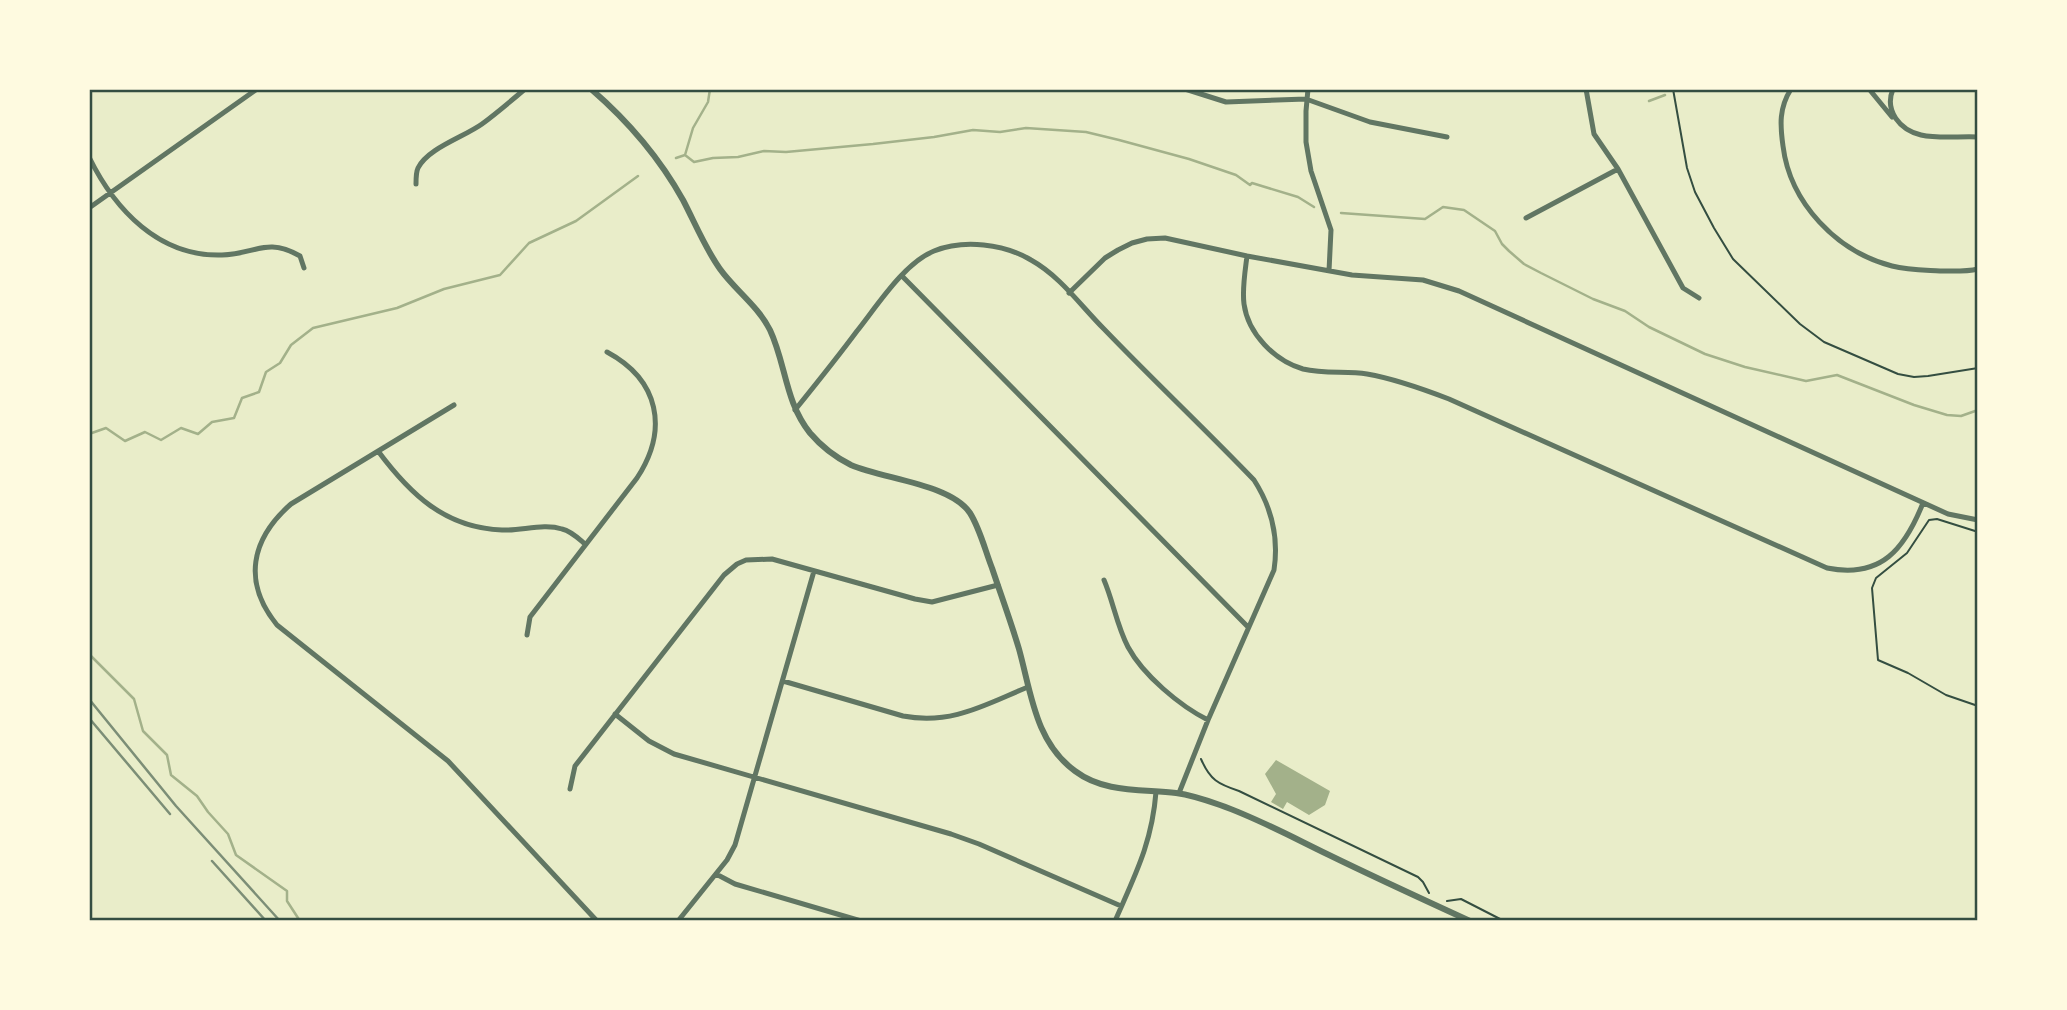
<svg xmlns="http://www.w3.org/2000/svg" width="2067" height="1010" viewBox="0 0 2067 1010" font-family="Arial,sans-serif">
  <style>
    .water { fill: #a3b18a }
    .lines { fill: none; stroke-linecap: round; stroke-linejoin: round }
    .stream { stroke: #a3b18a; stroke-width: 2.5 }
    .path { stroke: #344e41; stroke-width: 2 }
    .minor { stroke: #617663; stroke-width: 5 }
    .tertiary { stroke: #617663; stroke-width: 6 }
    .rail { stroke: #7c8e77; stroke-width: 2.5 }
    .neatline { fill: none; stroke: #344e41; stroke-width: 2.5 }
  </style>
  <rect width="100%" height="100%" fill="#e9edc9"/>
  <path class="water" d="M1276,760L1330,791L1325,805L1309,815L1287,802L1283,809L1271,802L1276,794L1265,774Z"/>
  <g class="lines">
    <path class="stream" d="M1649,101L1665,95
      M685,155L694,162L713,158L738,157L764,151L786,152L873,144L934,137L973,130L1000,132L1026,128L1086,132L1119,140L1189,159L1236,175L1250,185L1252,183L1298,197L1314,207
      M685,155L693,128L708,102L710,89
      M676,158L685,155
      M1341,213L1425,219L1443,207L1464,210L1495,231L1502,244L1509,251L1524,264L1541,273L1593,299L1625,311L1649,327L1705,354L1745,367L1806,381L1837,375L1914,405L1947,415L1961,416L1978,410
      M89,434L106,428L125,441L145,432L161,440L181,428L198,434L212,422L234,418L242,398L259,392L266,372L280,363L291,345L313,328L397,308L444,289L500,275L529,243L576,221L638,176
      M89,654L134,699L143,731L167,755L171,775L197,796L208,812L228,834L236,855L287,891V901L300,921"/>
    <path class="path" d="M1673,89L1687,168L1695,192L1714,228L1733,259L1800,324L1824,342L1898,374L1914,377L1928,376L1978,368
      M1978,530L1975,531L1937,519L1929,520L1907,553L1876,578L1872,588L1878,660L1908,673L1946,695L1978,706
      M1201,759C1210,780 1218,784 1239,791L1418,877L1423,882L1429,893
      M1447,901L1461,899L1504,921"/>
    <path class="minor" d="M1185,89L1226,102L1306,99L1370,122L1447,137
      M1308,89L1306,111V142L1311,171L1331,230L1329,271
      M1586,89L1594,134L1618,169L1683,288L1699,298
      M1791,89C1779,108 1780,125 1783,146C1790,203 1837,252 1892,266C1908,270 1924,270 1940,271C1953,271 1965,272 1978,269
      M1869,89L1892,117
      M1893,89C1884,111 1900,130 1921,135C1939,139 1960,136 1978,137
      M89,157C115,210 159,257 222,255C256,254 266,237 300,256L304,268
      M416,184C416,180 416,172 418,168C428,148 464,137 482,124C497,113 511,101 525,89
      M89,208L257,89
      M1526,218L1618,169
      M1247,256C1245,272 1242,289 1244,304C1248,334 1275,361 1303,369C1324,374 1346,371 1367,374C1396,379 1423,389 1449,399L1827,568C1882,579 1905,548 1923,503
      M902,276L1248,627
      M1069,293L1105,258L1118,250L1132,243L1147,239L1165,238L1247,256L1352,275L1423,280L1459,291L1948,514L1978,520
      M454,405L291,504C251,539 242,582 277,625L448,761L597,921
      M795,410C816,384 837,358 857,331C877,306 904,263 934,251C964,239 1004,244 1031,260C1060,276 1081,306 1104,329C1153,380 1205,429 1254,480C1272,508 1279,537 1274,570L1208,720L1179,793
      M378,451C410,494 445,528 502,530C521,531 544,523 562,529C571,531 578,538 585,544
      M1104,580C1113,601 1117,626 1128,647C1143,675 1180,706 1208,720
      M527,635L530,617L637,478C669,429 659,380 607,352
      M783,681L903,716C952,725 984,705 1028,687
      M615,714L649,741L674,754L951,834L979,844L1121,906
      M570,789L575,766L724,575L737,564L746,560L772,559L915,599L932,602L998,585
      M716,874L735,884L861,921
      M678,921L727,860L735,845L814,571
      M1115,921C1135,875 1152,843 1156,792"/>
    <path class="tertiary" d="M591,89C628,121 659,157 683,200C695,223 705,248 720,269C735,290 758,306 770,330C786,364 785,402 810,433C821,446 835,457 851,465C883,479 951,484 970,513C980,529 985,550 992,568C1001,595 1011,622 1019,649C1031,692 1035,742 1075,771C1104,793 1141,789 1176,793C1191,795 1206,800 1220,805C1257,818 1292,837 1327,854C1374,877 1422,899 1470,921"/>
    <path class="rail" d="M89,699L176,806L280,921
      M89,718L170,814
      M212,861L266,921"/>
  </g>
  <rect width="2067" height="1010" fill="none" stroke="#fefae0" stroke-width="182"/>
  <rect x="91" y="91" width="1885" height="828" class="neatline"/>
</svg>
